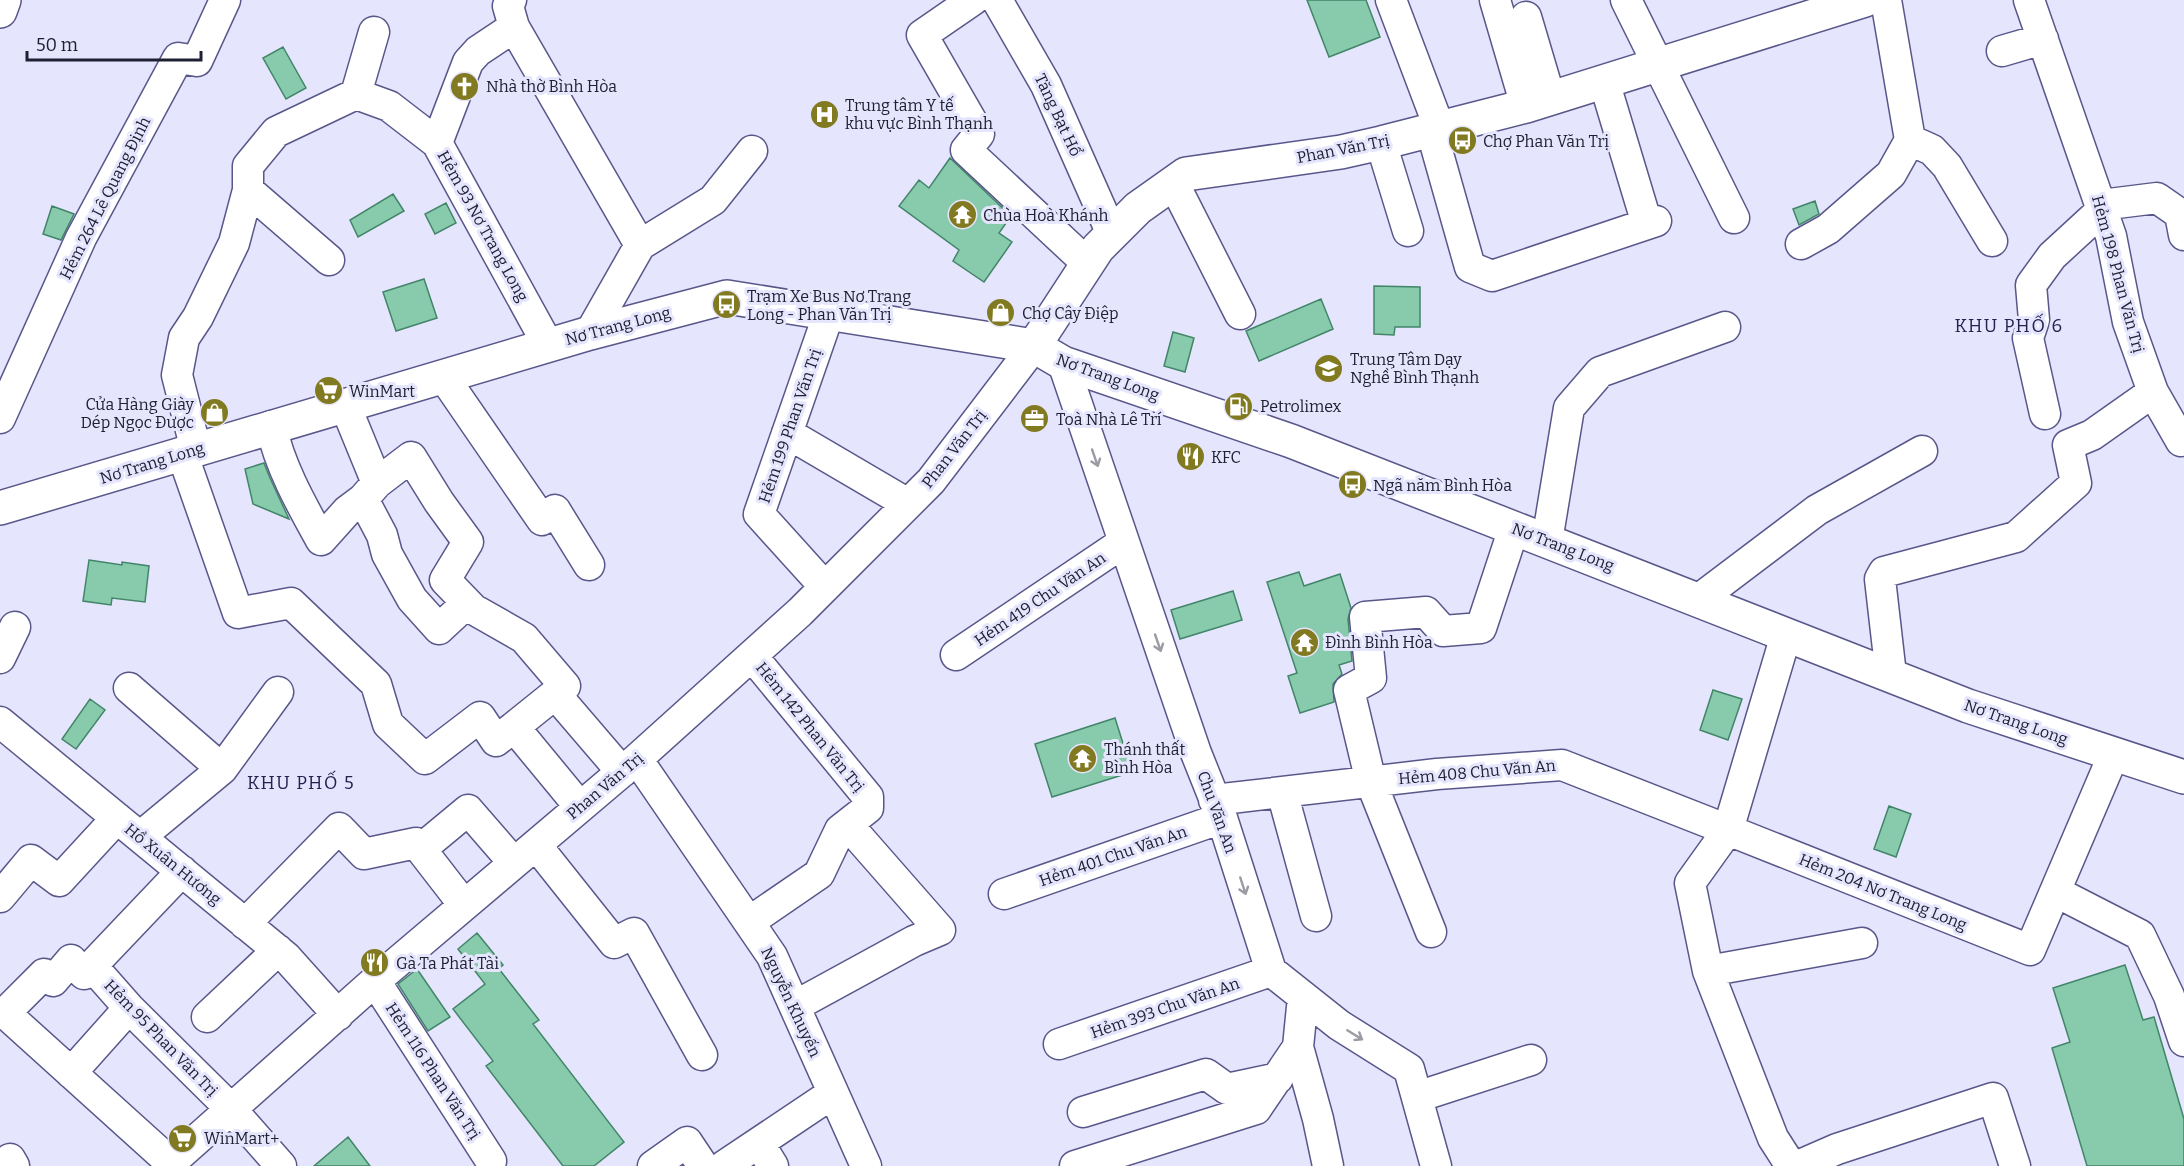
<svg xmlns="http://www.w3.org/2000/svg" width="2184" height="1166" viewBox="0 0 2184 1166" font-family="Bitter,serif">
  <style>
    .building { fill: #87caac; stroke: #428569; stroke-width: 1.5 }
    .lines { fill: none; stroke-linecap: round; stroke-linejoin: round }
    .minor-casing { stroke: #59578a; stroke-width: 33 }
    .major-casing { stroke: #59578a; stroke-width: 36 }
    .minor { stroke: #fff; stroke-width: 30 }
    .major { stroke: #fff; stroke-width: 33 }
    .oneway { stroke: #9b9ba4 }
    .labels { text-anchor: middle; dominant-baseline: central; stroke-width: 6; stroke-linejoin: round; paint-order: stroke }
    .poi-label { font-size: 16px; fill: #202035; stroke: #e5e5fd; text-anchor: start }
    .street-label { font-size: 16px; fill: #202035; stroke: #e5e5fd }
    .neighbourhood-label { font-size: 18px; letter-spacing: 1.5px; fill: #26214f; stroke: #e5e5fd }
  </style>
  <rect width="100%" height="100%" fill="#e5e5fd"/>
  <path class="building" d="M1307,0H1366L1380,37L1329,57Z
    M283,47L306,88L286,99L263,58Z
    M950,158L1011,216L999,233L1012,242L984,282L953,261L959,250L899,206L919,180L929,188Z
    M393,194L404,211L358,237L350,220Z
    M1815,201L1819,214L1799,225L1793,209Z
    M446,203L456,223L435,234L425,214Z
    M52,206L74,214L61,240L43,234Z
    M424,279L437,318L396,331L383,292Z
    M1374,286L1420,287V327H1395L1394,335L1374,334Z
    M1321,299L1333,329L1259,361L1246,331Z
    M1173,332L1194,338L1185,372L1164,366Z
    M264,463L270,478L289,519L253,504L245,469Z
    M89,560L122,565V562L149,566L145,602L112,598L111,605L83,601Z
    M1299,572L1304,586L1340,574L1351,608L1348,619L1352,661L1339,665L1342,674L1333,684L1334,702L1300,713L1288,676L1297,673L1267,582Z
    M1233,591L1242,620L1180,639L1171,610Z
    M1713,690L1742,699L1728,740L1700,730Z
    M90,699L105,710L76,749L62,739Z
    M1115,718L1132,772L1052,797L1035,744Z
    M1889,806L1911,814L1896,857L1874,849Z
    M477,933L503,965L499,969L539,1020L533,1024L624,1142L594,1166H563L486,1066L493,1061L453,1009L485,984L458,949Z
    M2125,965L2143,1020L2154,1017L2184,1119V1166H2087L2052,1048L2070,1042L2053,988Z
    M417,969L450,1017L428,1031L398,984Z
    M348,1137L370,1166H314Z"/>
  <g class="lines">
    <defs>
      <path id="minor" d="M511,0L508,6L514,27L640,245
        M973,0L922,35L979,134L966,150L1087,263
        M997,0L1046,85L1112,234
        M1391,0L1439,127
        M1495,0L1526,106
        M1626,0L1734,218
        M2029,0L2111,236L2128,322L2153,392L2181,441
        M1526,17L1550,98
        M2002,51L2043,39
        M1604,81L1647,224
        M356,94L374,32
        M1431,129L1470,267L1492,276L1656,221
        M1910,140L1932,150L1947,166L1992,241
        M437,143L468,62L478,51L514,27
        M1381,143L1408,231
        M1173,182L1240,314
        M248,190L329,260
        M2101,205L2157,198L2180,214L2184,235
        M1801,244L1828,229L1891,174L1910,140L1886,0
        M590,333L640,245L713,200L752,151
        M1063,363L1196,753L1222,818L1271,971L1339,1025L1409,1069L1436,1166
        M443,376L542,520L555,510L589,565
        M345,405L377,483L363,499L382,535L387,554L412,599L439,629L467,603
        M2045,414L2028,338L2034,320L2031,285L2052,256L2102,210
        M0,418L81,238L178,58L197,61L225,0
        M271,426C280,467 301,504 321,540L347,511L363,499
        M787,433L908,504
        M196,450L177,375L184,338L198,317L234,243L248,190V166L276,132L356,94L389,106L437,143L548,345
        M182,453L238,613L291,603L376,684L388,724L425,759L480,717L496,741L514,727L580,807
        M377,483L411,457L439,502L468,542L445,580L473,609L524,638L565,686L514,727
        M1547,541L1569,408L1600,372L1725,327
        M825,587L759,514L829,313
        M1698,600L1817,510L1922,451
        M1786,635L1728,830L2030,950L2113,756
        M956,655L1124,542
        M0,658L15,627
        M1891,675L1880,579L1884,572L2016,537L2076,483L2068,445L2092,435L2153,392
        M129,688L222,769
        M556,695L622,772
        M0,722L286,957L338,1015
        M637,759L772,956L866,1166
        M1282,792L1316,916
        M1214,800L1437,774L1562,765L1728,830L1690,883L1708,971L1773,1138L1791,1166
        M140,837L222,769L278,692
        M536,845L614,943L634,933L702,1055
        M421,849L468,810L514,863
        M1004,894L1222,818
        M0,897L31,860L59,881L117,818
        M2068,898L2140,935L2169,996L2184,1041
        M749,922L819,874L840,830L868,808V797L752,656
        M245,924L339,828L364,854L416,843L464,905
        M1431,932L1371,782L1349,690L1371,678L1365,617L1426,612L1443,631L1481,628L1514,528
        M92,966L129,1008L231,1109L281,1166
        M1708,971L1862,943
        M375,981L491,1161
        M795,1006L914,941L940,930L848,825
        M207,1017L278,950
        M1059,1044L1271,971
        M1298,1047L1318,1119L1328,1166
        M71,1073L129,1008
        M1417,1097L1531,1060
        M1083,1112L1206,1074L1227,1089L1278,1078
        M759,1143L773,1166
        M10,1159L14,1166
        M171,1163L5,1013L44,974L53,981L71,960L84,974L182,871
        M167,1166L375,981L637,759L800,612L931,481L1034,346
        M653,1166L687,1142L703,1166
        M724,1166L833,1093
        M1075,1166L1256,1109L1298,1047L1303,997
        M1798,1166L1837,1149L1993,1098L2015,1166"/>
      <path id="major" d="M0,11L4,0
        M1034,346L1098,248L1138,208L1186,174L1341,152L1381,143L1526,106L1865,0
        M0,508L590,333L727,297L1034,346L1063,363L1291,441L1968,706L2184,777"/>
    </defs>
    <use href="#minor" class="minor-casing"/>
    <use href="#major" class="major-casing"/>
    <use href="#minor" class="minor"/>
    <use href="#major" class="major"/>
  </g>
  <defs><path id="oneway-shaft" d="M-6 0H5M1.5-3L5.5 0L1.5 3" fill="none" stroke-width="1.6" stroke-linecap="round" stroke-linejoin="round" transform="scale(1.5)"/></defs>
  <g class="oneway">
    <use href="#oneway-shaft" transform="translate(1095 458) rotate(71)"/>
    <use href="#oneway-shaft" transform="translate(1158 643) rotate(71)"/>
    <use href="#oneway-shaft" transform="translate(1243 886) rotate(72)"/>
    <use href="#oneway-shaft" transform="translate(1355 1035) rotate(32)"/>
  </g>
  <defs>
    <symbol id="church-disc" viewBox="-11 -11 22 22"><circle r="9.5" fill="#827a20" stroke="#e5e5fd"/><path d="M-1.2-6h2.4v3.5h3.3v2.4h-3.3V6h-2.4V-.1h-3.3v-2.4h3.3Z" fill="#fff"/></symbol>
    <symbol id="hospital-disc" viewBox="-11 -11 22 22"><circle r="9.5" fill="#827a20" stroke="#e5e5fd"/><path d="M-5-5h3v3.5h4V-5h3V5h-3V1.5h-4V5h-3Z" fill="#fff"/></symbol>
    <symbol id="bus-disc" viewBox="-11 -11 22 22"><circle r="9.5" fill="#827a20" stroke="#e5e5fd"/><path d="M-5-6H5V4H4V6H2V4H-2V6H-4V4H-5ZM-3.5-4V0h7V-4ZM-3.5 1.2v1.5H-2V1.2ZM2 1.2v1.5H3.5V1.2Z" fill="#fff"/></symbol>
    <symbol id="temple-disc" viewBox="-11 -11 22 22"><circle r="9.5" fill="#827a20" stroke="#e5e5fd"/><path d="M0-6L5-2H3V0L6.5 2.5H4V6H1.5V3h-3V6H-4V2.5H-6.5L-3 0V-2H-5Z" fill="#fff"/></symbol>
    <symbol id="shop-disc" viewBox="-11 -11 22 22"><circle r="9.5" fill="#827a20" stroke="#e5e5fd"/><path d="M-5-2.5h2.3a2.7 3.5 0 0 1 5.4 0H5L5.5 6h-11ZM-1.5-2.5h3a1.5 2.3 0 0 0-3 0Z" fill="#fff"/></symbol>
    <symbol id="school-disc" viewBox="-11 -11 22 22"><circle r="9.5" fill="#827a20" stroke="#e5e5fd"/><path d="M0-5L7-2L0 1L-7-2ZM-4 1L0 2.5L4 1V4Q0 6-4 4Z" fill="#fff"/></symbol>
    <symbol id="supermarket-disc" viewBox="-11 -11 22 22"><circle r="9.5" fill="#827a20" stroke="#e5e5fd"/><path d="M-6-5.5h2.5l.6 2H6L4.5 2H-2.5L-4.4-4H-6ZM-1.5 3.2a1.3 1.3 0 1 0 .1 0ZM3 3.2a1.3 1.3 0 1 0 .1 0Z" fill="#fff"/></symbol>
    <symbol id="fuel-disc" viewBox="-11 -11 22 22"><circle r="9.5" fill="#827a20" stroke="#e5e5fd"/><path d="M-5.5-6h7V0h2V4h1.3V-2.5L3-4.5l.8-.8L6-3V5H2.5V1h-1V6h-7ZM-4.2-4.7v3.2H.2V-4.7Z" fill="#fff"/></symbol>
    <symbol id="office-disc" viewBox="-11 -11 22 22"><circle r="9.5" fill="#827a20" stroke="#e5e5fd"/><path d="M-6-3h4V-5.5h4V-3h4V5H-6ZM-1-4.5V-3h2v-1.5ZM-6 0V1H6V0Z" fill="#fff"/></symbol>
    <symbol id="restaurant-disc" viewBox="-11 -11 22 22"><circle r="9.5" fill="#827a20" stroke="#e5e5fd"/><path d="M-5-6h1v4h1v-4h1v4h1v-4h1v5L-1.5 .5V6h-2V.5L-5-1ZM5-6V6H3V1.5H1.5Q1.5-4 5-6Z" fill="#fff"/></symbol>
  </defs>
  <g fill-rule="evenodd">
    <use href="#church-disc" x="448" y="70" width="33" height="33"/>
    <use href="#hospital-disc" x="808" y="98" width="33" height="33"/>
    <use href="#bus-disc" x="1446" y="124" width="33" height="33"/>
    <use href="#temple-disc" x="946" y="198" width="33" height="33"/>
    <use href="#bus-disc" x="710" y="288" width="33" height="33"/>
    <use href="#shop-disc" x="984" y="296" width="33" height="33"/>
    <use href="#school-disc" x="1312" y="352" width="33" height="33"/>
    <use href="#supermarket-disc" x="312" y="374" width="33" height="33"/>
    <use href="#fuel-disc" x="1222" y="390" width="33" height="33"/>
    <use href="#shop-disc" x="198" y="396" width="33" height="33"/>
    <use href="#office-disc" x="1018" y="402" width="33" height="33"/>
    <use href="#restaurant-disc" x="1174" y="440" width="33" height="33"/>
    <use href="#bus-disc" x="1336" y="468" width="33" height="33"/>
    <use href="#temple-disc" x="1288" y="626" width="33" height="33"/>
    <use href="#temple-disc" x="1066" y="742" width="33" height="33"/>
    <use href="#restaurant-disc" x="358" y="946" width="33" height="33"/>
    <use href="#supermarket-disc" x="166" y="1122" width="33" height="33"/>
  </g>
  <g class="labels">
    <g class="poi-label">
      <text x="486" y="86">Nhà thờ Bình Hòa</text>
      <text x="845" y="105">Trung tâm Y tế<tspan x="845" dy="18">khu vực Bình Thạnh</tspan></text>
      <text x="1483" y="141">Chợ Phan Văn Trị</text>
      <text x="983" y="215">Chùa Hoà Khánh</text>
      <text x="747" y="296">Trạm Xe Bus Nơ Trang<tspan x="747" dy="18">Long - Phan Văn Trị</tspan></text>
      <text x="1022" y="313">Chợ Cây Điệp</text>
      <text x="1350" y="359">Trung Tâm Dạy<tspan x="1350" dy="18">Nghề Bình Thạnh</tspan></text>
      <text x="349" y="391">WinMart</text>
      <text x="194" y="404" text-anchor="end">Cửa Hàng Giày<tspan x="194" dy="18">Dép Ngọc Được</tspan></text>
      <text x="1260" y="406">Petrolimex</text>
      <text x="1056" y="419">Toà Nhà Lê Trí</text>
      <text x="1211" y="457">KFC</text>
      <text x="1373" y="485">Ngã năm Bình Hòa</text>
      <text x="1325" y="642">Đình Bình Hòa</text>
      <text x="1104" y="749">Thánh thất<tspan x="1104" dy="18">Bình Hòa</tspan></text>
      <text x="396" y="963">Gà Ta Phát Tài</text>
      <text x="204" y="1138">WinMart+</text>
    </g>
    <g class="street-label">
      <text transform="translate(1058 115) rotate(65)">Tăng Bạt Hổ</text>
      <text transform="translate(1343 149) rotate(-11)">Phan Văn Trị</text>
      <text transform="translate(105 198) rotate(-63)">Hẻm 264 Lê Quang Định</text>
      <text transform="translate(483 226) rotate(61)">Hẻm 93 Nơ Trang Long</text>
      <text transform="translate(2118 274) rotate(75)">Hẻm 198 Phan Văn Trị</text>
      <text transform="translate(618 326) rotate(-15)">Nơ Trang Long</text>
      <text transform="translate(1108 377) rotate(20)">Nơ Trang Long</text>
      <text transform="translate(790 426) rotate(-71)">Hẻm 199 Phan Văn Trị</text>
      <text transform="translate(954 449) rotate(-52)">Phan Văn Trị</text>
      <text transform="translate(152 463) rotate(-17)">Nơ Trang Long</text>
      <text transform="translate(1563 547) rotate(21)">Nơ Trang Long</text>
      <text transform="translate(1040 599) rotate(-34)">Hẻm 419 Chu Văn An</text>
      <text transform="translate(2016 722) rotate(19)">Nơ Trang Long</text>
      <text transform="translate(810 727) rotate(51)">Hẻm 142 Phan Văn Trị</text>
      <text transform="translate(1477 772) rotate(-5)">Hẻm 408 Chu Văn An</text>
      <text transform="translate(605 786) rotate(-40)">Phan Văn Trị</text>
      <text transform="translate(1217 812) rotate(70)">Chu Văn An</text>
      <text transform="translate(1113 856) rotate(-19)">Hẻm 401 Chu Văn An</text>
      <text transform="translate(173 864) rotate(39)">Hồ Xuân Hương</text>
      <text transform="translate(1883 892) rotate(22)">Hẻm 204 Nơ Trang Long</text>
      <text transform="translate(791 1002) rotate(65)">Nguyễn Khuyến</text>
      <text transform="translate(1165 1008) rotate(-19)">Hẻm 393 Chu Văn An</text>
      <text transform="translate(161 1038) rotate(46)">Hẻm 95 Phan Văn Trị</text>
      <text transform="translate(433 1071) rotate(57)">Hẻm 116 Phan Văn Trị</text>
    </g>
    <g class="neighbourhood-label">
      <text x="2009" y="326">KHU PHỐ 6</text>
      <text x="301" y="783">KHU PHỐ 5</text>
    </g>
  </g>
  <path d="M27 51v9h174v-9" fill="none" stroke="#202035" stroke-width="3"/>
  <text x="36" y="51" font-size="18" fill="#202035" stroke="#e5e5fd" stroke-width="4.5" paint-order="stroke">50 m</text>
</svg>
